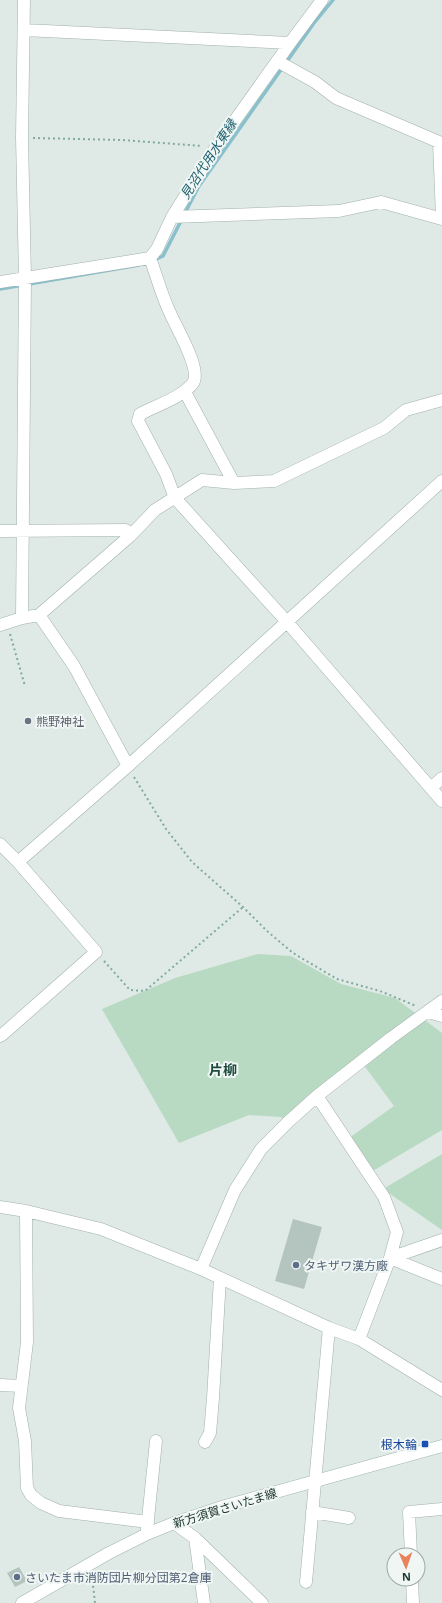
<svg xmlns="http://www.w3.org/2000/svg" width="442" height="1603" viewBox="0 0 442 1603" font-family="'Open Sans','Noto Sans JP',sans-serif">
  <style>
    .green { fill: #b8dac2 }
    .lines { fill: none; stroke-linecap: round; stroke-linejoin: round }
    .stream { stroke: #89c0cc; stroke-width: 3.5 }
    .building { fill: #b4c4be }
    .street-casing { stroke: #a2b0ac; stroke-width: 13 }
    .secondary-casing { stroke: #9fb4ad; stroke-width: 13 }
    .path { stroke: #81ab9f; stroke-width: 2; stroke-dasharray: 2 3; stroke-linecap: butt }
    .street { stroke: #fff; stroke-width: 12 }
    .secondary { stroke: #fff; stroke-width: 12 }
    .worship-dot { fill: #6b7280; stroke: #eff6f3; stroke-width: 1.5 }
    .service-dot { fill: #5c6f8a; stroke: #eff6f3; stroke-width: 1.5 }
    .transit-dot { fill: #1a4fb4; stroke: #eff6f3; stroke-width: 1.5 }
    .labels { text-anchor: middle; dominant-baseline: central; stroke-width: 4; stroke-linejoin: round; paint-order: stroke }
    .worship-label { font-size: 12px; fill: #5b616d; stroke: #eff6f3; text-anchor: start }
    .service-label { font-size: 12px; fill: #4e5e75; stroke: #eff6f3; text-anchor: start }
    .transit-label { font-size: 12px; fill: #164399; stroke: #eff6f3; text-anchor: end }
    .street-label { font-size: 12px; fill: #213832; stroke: #eff6f3 }
    .water-label { font-size: 13px; font-style: italic; fill: #1f6070; stroke: #eff6f3 }
    .quarter-label { font-size: 14px; font-weight: bold; fill: #1e493f; stroke: #eff6f3 }
  </style>
  <rect width="100%" height="100%" fill="#dfe9e5"/>
  <path class="green" d="M258,954L291,956L341,984L395,998L442,1033V1130L371,1172L349,1138L394,1106L360,1060L287,1119L280,1117L249,1115L179,1143L102,1009L175,978Z
    M442,1154V1230L383,1189Z"/>
  <g class="lines">
    <path class="stream" d="M185,213L199,186L314,23L333,0
      M154,260L163,256L182,219
      M0,289L139,265"/>
  </g>
  <path class="building" d="M293,1219L322,1227L304,1289L275,1281Z
    M19,1567L27,1581L15,1587L7,1573Z"/>
  <g class="lines">
    <defs>
      <path id="street" d="M24,30L290,43
        M277,61L315,82L336,98L439,142L442,216
        M172,217L339,211L381,202L442,219
        M150,258C157,277 162,297 171,315C177,329 202,370 193,383C183,397 155,406 140,414L138,421L166,474L175,498L287,622L442,801
        M0,282L150,258L157,249L172,217L216,147L290,43L322,0
        M185,392L234,483
        M0,531L126,530L130,536
        M39,615L74,666L128,766
        M22,618L25,278L22,137L24,0
        M0,625L22,618L39,615L130,536L155,510L202,480L234,483L274,481L384,428L406,410L442,400
        M431,788L442,778
        M0,844L18,862L96,952L3,1034L0,1036
        M18,862L128,766L442,481
        M428,1012L442,1016
        M317,1096L384,1197L397,1232L390,1258L442,1279
        M0,1207L26,1211L101,1229L201,1269L329,1328L359,1339L442,1390
        M26,1211L27,1342L19,1408L25,1441L27,1488L31,1495L41,1503L59,1511L148,1522
        M201,1269L235,1190L261,1149L288,1122L317,1096L391,1038L442,1001
        M359,1339L390,1258L442,1240
        M0,1385L21,1386
        M205,1442L210,1433L213,1398L220,1278
        M312,1512L349,1518
        M174,1523L195,1538L262,1603
        M147,1529L156,1441
        M195,1538L204,1603
        M411,1555L409,1512L442,1509
        M412,1579L413,1603
        M306,1582L329,1328"/>
      <path id="secondary" d="M22,1603L109,1553L147,1534L174,1523L225,1506L442,1446"/>
    </defs>
    <use href="#street" class="street-casing"/>
    <use href="#secondary" class="secondary-casing"/>
    <path class="path" d="M33,138L123,140L202,146
      M10,634L25,686
      M134,777L166,829L192,862L243,907L267,931L293,953L337,979L380,991L416,1006
      M104,961L130,990L145,991L243,907
      M92,1576L95,1603"/>
    <use href="#street" class="street"/>
    <use href="#secondary" class="secondary"/>
  </g>
  <circle class="worship-dot" cx="28" cy="721" r="4"/>
  <g class="service-dot">
    <circle cx="296" cy="1265" r="4"/>
    <circle cx="17" cy="1577" r="4"/>
  </g>
  <rect class="transit-dot" x="421" y="1440" width="8" height="8" rx="2"/>
  <g class="labels">
    <g class="worship-label">
      <text x="36" y="721">熊野神社</text>
    </g>
    <g class="service-label">
      <text x="304" y="1265">タキザワ漢方廠</text>
      <text x="25" y="1577">さいたま市消防団片柳分団第2倉庫</text>
    </g>
    <g class="transit-label">
      <text x="417" y="1444">根木輪</text>
    </g>
    <g class="street-label">
      <text transform="translate(225 1508) rotate(-17)">新方須賀さいたま線</text>
    </g>
    <g class="water-label">
      <text transform="translate(208 159) rotate(-57)">見沼代用水東縁</text>
    </g>
    <g class="quarter-label">
      <text x="223" y="1069">片柳</text>
    </g>
  </g>
  <g transform="translate(406 1567) rotate(178)"><circle r="19" fill="#eff6f3" stroke="#9daaa6"/>
  <path d="M0-3L7 15L0 10L-7 15Z" fill="#ea825c"/>
  <text y="-6" font-size="11" font-weight="bold" text-anchor="middle" fill="#213832">N</text>
  </g>
</svg>
